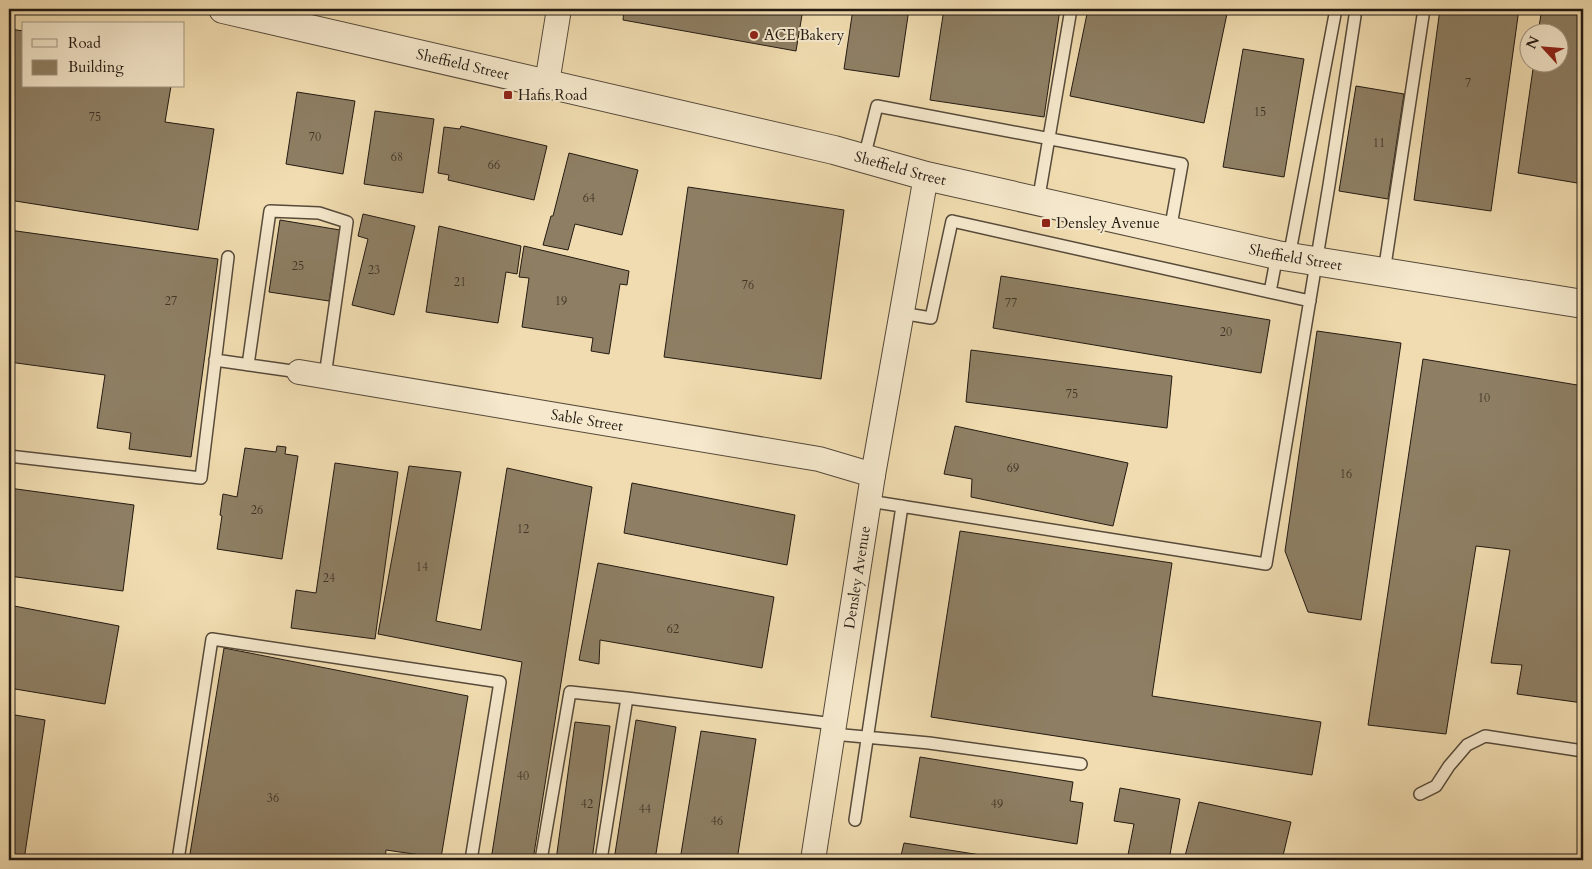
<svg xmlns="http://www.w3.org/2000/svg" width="1592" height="869" viewBox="0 0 1592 869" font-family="Cardo,serif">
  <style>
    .building { fill: #8e7f64; stroke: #231a12 }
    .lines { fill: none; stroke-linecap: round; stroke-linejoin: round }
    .service-casing { stroke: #564a3a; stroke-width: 14 }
    .minor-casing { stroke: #564a3a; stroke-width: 26 }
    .tertiary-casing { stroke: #564a3a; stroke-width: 30 }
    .service { stroke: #f5e8cc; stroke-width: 11 }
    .minor { stroke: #f5e8cc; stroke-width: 24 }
    .tertiary { stroke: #f5e8cc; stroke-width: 28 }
    .poi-dot { fill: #8f2418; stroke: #f5e8cc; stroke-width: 2 }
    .labels { text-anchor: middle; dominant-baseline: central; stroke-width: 4; stroke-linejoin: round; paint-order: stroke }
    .number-label { font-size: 12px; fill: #3e3326 }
    .poi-label { font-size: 15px; fill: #231a12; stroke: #f5e8cc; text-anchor: start }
    .street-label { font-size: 15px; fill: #231a12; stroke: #f5e8cc }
  </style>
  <rect width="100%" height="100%" fill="#f0dcb0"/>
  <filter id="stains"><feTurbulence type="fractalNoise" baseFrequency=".004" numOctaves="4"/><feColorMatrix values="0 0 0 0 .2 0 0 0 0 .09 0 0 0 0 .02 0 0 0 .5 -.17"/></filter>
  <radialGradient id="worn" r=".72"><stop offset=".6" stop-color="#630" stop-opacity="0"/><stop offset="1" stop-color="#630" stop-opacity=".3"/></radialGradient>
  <path class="building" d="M624,9H803L796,51L623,20Z
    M853,9H909L899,77L844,69Z
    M944,9H1060L1044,117L930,100Z
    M1088,9H1228L1204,123L1070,96Z
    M1440,9H1519L1491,211L1414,200Z
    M1542,9H1583V184L1518,173L1534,62H1560V32H1538Z
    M9,29L24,31V86H171L165,122L214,129L198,230L9,200Z
    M1243,49L1304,59L1284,177L1223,167Z
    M1356,86L1404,94L1388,199L1339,191Z
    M297,92L355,101L343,174L286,164Z
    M375,111L434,119L423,193L364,184Z
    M461,126L547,146L534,200L448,180L449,175L438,173L444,127L460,129Z
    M569,153L638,170L622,235L575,224L568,250L543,245L551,216H553Z
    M688,187L844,210L821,379L664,357Z
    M363,214L415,226L394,315L352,305L368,239L358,236Z
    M280,220L340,230L329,301L269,292Z
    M439,226L521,246L517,274L506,272L498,323L426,312Z
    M9,230L218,259L191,457L129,449L131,433L97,428L105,375L9,362Z
    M524,246L629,271L627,285L620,284L609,354L591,351L593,338L522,327L529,278L519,277Z
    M1001,276L1270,320L1261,373L993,328Z
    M1317,331L1401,343L1361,620L1308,612L1285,551Z
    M971,350L1172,376L1167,428L966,402Z
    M1423,359L1583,386V703L1517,694L1522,665L1491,663L1510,550L1476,546L1446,734L1368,725Z
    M955,426L1128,463L1113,526L971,497L972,479L944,474Z
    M277,446L286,447L285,454L298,456L282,559L217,549L222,516L220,515L223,494L237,497L245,448L276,452Z
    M335,463L398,472L375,639L291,628L296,590L316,593Z
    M409,466L461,472L436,621L481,630L507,468L592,487L533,860H491L522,662L378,634Z
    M632,483L795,515L787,565L624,533Z
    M9,488L134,505L123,591L9,576Z
    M960,531L1172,563L1152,696L1321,722L1312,775L931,717Z
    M598,563L774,597L762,668L600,640L599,664L579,660Z
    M9,605L119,626L105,704L9,688Z
    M224,648L468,696L441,858L386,850L385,860H189Z
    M9,714L45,720L24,860H9Z
    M636,720L676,727L655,860H614Z
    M575,722L610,726L592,860H556Z
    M701,731L756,739L737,860H680Z
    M920,757L1073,782L1070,801L1083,803L1077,844L910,817Z
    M1120,788L1180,799L1169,860H1127L1134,824L1114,821Z
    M1199,802L1291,822L1282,860H1184Z
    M904,843L1013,860H900Z"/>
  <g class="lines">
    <defs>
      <path id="service" d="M864,158L877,106L1182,164L1170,231
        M1038,202L1071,9
        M1289,257L1336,9
        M1384,272L1424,9
        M1270,292L1277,255
        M901,313L931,318L952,221L1310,301
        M215,360L299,372
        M248,365L270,211L319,213L347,222L325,376
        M9,456L201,478L228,257
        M869,501L1266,564L1329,185L1355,16
        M833,734L929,743L1081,764
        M1420,794L1436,786L1449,766L1467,745L1485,736L1583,751
        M855,820L902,506
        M178,860L212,639L500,682L471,860
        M541,860L570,692L627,698
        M601,860L627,698L834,724"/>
      <g id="minor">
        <path d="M547,83L559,9"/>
        <path id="s1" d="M299,372L819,459L873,475"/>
        <path id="s2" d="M813,860L873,475L926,176"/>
      </g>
      <g id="tertiary">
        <path id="s3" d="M223,9L834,150L926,176L1277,255L1583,304"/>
      </g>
    </defs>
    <use href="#service" class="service-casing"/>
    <use href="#minor" class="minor-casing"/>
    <use href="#tertiary" class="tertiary-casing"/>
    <use href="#service" class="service"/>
    <use href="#minor" class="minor"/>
    <use href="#tertiary" class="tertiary"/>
  </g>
  <g class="poi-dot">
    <circle cx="754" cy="35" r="5"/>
    <rect x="503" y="90" width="10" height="10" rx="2.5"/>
    <rect x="1041" y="218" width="10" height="10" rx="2.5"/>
  </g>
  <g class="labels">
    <g class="number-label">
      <text x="1468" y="83">7</text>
      <text x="1260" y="112">15</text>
      <text x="95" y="117">75</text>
      <text x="315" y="137">70</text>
      <text x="1379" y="143">11</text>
      <text x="397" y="157">68</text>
      <text x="494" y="165">66</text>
      <text x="589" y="198">64</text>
      <text x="298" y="266">25</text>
      <text x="374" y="270">23</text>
      <text x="460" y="282">21</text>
      <text x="748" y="285">76</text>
      <text x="171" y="301">27</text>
      <text x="561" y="301">19</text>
      <text x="1011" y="303">77</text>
      <text x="1226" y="332">20</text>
      <text x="1072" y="394">75</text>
      <text x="1484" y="398">10</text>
      <text x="1013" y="468">69</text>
      <text x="1346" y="474">16</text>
      <text x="257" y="510">26</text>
      <text x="523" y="529">12</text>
      <text x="422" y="567">14</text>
      <text x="329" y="578">24</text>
      <text x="673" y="629">62</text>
      <text x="523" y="776">40</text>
      <text x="273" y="798">36</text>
      <text x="587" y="804">42</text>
      <text x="997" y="804">49</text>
      <text x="645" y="809">44</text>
      <text x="717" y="821">46</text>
    </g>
    <g class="poi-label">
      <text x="764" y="35">ACE Bakery</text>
      <text x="518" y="95">Hafis Road</text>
      <text x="1056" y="223">Densley Avenue</text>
    </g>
    <g class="street-label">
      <text stroke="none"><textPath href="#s3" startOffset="246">Sheffield Street</textPath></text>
      <text stroke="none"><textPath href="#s3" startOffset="696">Sheffield Street</textPath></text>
      <text stroke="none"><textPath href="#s3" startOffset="1101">Sheffield Street</textPath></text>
      <text stroke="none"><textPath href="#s1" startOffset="292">Sable Street</textPath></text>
      <text stroke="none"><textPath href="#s2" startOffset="286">Densley Avenue</textPath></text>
    </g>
  </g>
  <rect width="1592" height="869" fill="none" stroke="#f0dcb0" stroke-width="30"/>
  <rect x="10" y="10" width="1572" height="849" fill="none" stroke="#231a12" stroke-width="2.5"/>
  <rect x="15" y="15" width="1562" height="839" fill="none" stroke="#231a12"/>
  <rect x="22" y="22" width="162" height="65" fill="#f5e8cc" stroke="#a19682"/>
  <rect x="32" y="39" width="25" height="8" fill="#f5e8cc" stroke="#a19682"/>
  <text x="68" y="48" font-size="15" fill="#231a12">Road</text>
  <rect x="32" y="60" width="25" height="15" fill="#8e7f64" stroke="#a19682"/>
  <text x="68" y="72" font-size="15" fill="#231a12">Building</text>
  <g transform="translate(1544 48) rotate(296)"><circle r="24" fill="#f5e8cc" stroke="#a19682"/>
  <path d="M0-4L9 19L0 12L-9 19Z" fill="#8f2418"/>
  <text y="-8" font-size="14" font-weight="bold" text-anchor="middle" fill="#231a12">N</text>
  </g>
  <rect width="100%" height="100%" filter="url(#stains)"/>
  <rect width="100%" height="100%" fill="url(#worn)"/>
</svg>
